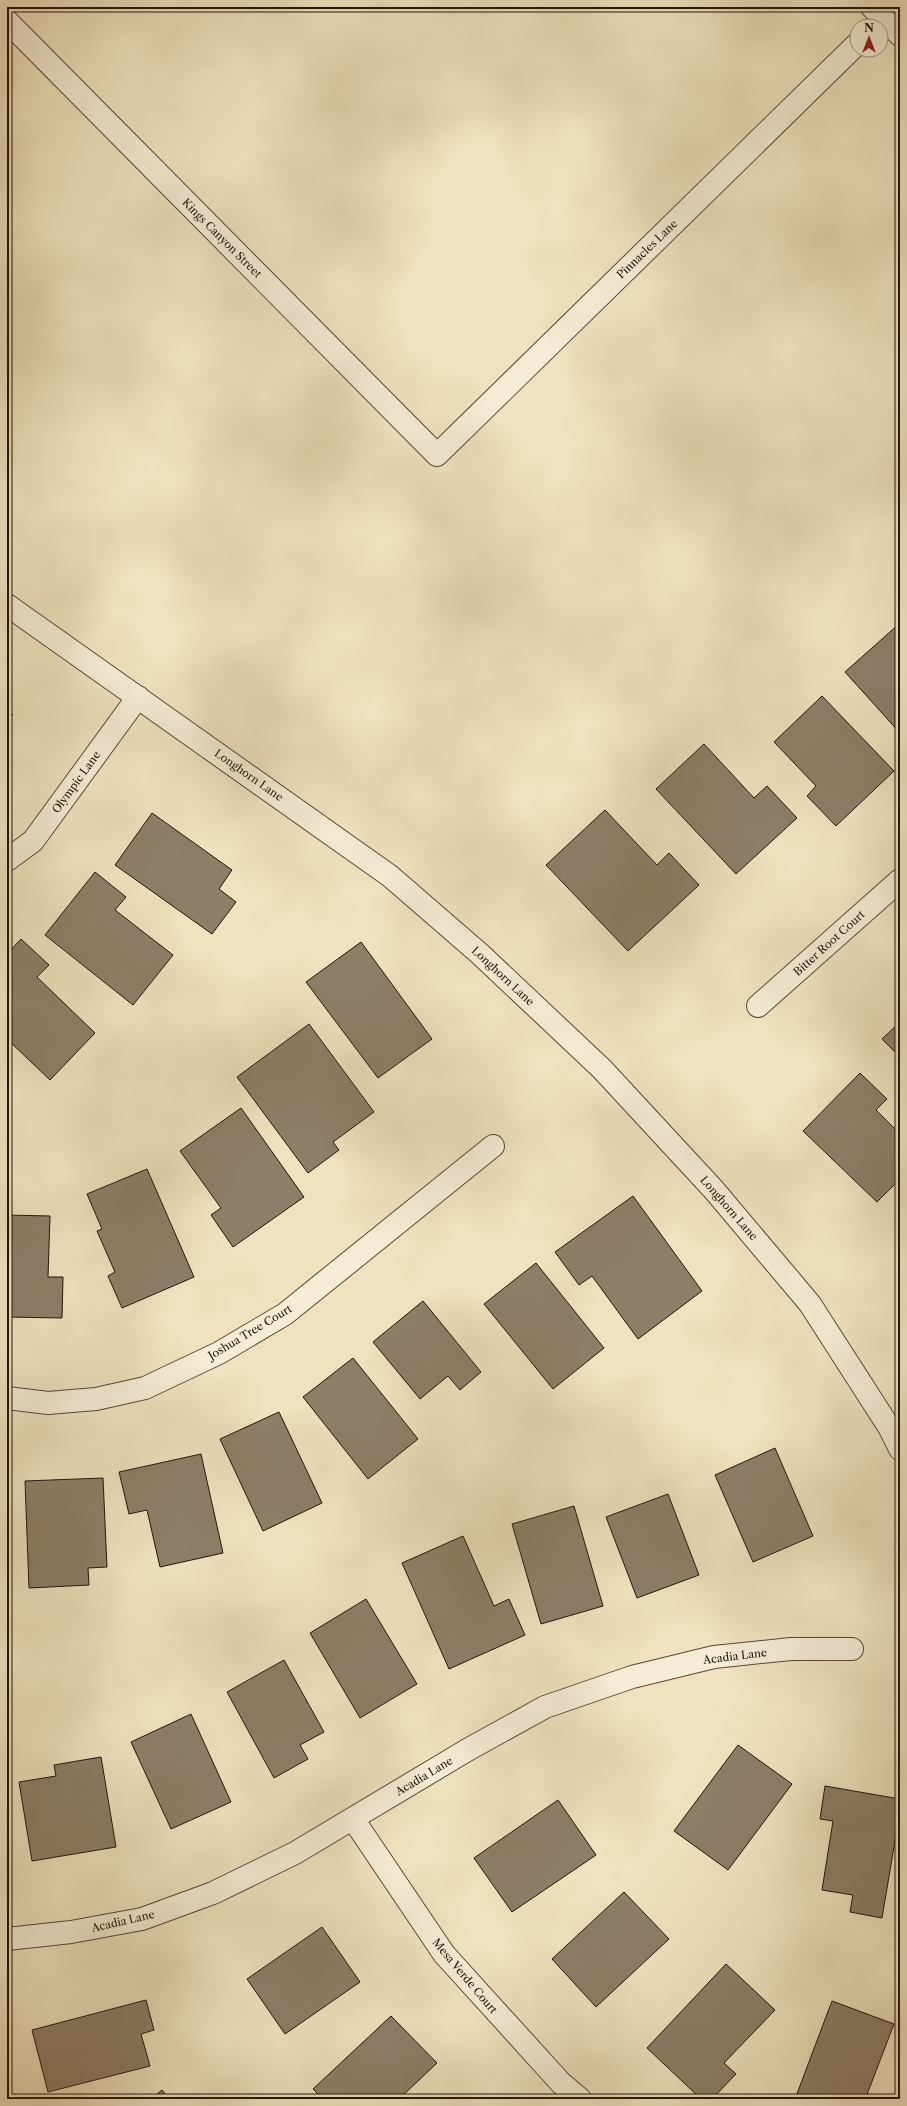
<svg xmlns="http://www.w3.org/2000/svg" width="907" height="2106" viewBox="0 0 907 2106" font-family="'Libre Caslon Text',serif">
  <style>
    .building { fill: #8e7e68; stroke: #23120a }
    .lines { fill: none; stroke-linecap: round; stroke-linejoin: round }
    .minor-casing { stroke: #564637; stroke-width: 24 }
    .minor { stroke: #f5ecd5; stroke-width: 22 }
    .labels { text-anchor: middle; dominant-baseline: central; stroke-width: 3.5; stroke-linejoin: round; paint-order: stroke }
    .street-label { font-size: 11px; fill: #23120a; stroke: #f5ecd5 }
  </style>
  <rect width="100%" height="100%" fill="#f0e2be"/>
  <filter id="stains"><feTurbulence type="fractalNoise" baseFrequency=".005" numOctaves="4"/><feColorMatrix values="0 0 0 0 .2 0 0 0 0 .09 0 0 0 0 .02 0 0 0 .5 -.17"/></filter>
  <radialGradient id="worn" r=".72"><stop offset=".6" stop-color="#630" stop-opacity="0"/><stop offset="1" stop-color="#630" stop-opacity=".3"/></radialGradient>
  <path class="building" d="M900,623V733L845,672Z
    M822,696L894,771L836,826L807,796L816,786L774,742Z
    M7,709L13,715L7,721Z
    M704,744L754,798L767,786L797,818L736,874L656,789Z
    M605,810L657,865L669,853L699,885L628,951L546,865Z
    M152,813L232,870L219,889L236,902L212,934L115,865Z
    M95,872L126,897L115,910L173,955L133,1005L45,935Z
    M21,939L49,965L37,977L95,1033L50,1080L7,1039V954Z
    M361,942L432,1039L378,1078L306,982Z
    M900,1022V1057L882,1039Z
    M309,1024L374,1112L333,1142L339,1150L308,1173L237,1077Z
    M860,1073L887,1099L876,1110L900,1134V1179L877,1202L803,1131Z
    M241,1108L304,1197L233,1247L211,1215L221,1208L180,1151Z
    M147,1169L194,1277L122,1308L108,1276L115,1272L97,1231L102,1229L87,1194Z
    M633,1196L702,1291L638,1339L592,1276L579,1285L555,1252Z
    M7,1215L50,1216L48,1277H63L62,1318L7,1317Z
    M536,1263L604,1348L553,1389L484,1304Z
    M423,1301L481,1372L460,1390L448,1376L420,1399L373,1342Z
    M353,1358L418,1439L368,1479L303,1397Z
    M279,1412L322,1503L263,1531L220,1439Z
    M775,1448L813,1536L753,1562L715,1475Z
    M201,1454L223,1553L160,1567L147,1510L129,1514L119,1472Z
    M103,1478L107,1567L88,1568L89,1585L29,1588L25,1481Z
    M668,1494L699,1575L637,1598L606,1517Z
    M574,1506L603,1606L541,1624L512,1524Z
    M463,1536L494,1606L509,1599L525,1635L449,1669L402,1563Z
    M366,1599L417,1684L360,1718L310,1633Z
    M284,1660L324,1732L300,1745L308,1759L274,1778L227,1692Z
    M191,1714L231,1802L171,1829L131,1742Z
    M738,1745L792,1784L728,1870L674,1831Z
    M101,1757L116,1847L32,1861L19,1782L56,1776L54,1765Z
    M825,1786L900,1799V1811L882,1918L850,1912L853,1895L822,1890L833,1821L820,1819Z
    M558,1800L596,1855L512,1912L474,1858Z
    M624,1892L669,1939L596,2007L552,1959Z
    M322,1927L360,1982L285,2034L247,1979Z
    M726,1964L775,2010L724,2063L736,2074L712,2099H701L647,2048Z
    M146,2000L154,2030L141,2034L150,2066L48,2092L32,2030Z
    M832,2001L894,2024L866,2097L871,2099H795Z
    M391,2016L437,2063L399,2099H323L313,2089Z
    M162,2090L169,2099H151Z"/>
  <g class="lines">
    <defs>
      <path id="minor" d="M872,7L900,35
        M7,21L437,455L857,44
        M7,605L390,876L480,954L602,1069L714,1190L810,1304L889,1427L900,1449
        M7,860L33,841L138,697
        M758,1006L900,880
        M7,1398L48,1403L96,1399L145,1388L219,1353L285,1314L493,1146
        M353,1819L444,1954L561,2083L580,2099
        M7,1939L71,1932L142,1919L213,1893L295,1853L469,1749L545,1707L632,1677L714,1657L791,1649H852"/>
    </defs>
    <use href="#minor" class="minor-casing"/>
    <use href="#minor" class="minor"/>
  </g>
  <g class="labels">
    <g class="street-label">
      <text transform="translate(222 238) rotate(45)">Kings Canyon Street</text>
      <text transform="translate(647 249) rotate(-44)">Pinnacles Lane</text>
      <text transform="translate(249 775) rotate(35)">Longhorn Lane</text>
      <text transform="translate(76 782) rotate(-54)">Olympic Lane</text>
      <text transform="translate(829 943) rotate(-42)">Bitter Root Court</text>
      <text transform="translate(503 976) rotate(43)">Longhorn Lane</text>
      <text transform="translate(729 1208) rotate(49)">Longhorn Lane</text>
      <text transform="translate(250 1332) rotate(-31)">Joshua Tree Court</text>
      <text transform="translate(735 1656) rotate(-7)">Acadia Lane</text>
      <text transform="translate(424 1776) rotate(-31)">Acadia Lane</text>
      <text transform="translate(123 1921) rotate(-13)">Acadia Lane</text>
      <text transform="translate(465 1976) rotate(50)">Mesa Verde Court</text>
    </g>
  </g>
  <rect width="907" height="2106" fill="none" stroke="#f0e2be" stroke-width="24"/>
  <rect x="8" y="8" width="891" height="2090" fill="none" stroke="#23120a" stroke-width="2"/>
  <rect x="12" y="12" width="883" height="2082" fill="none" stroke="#23120a"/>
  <g transform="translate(869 38)"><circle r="19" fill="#f5ecd5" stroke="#a19584"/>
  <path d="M0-3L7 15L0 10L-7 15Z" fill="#8f2418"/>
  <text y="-6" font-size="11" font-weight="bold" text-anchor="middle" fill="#23120a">N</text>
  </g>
  <rect width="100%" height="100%" filter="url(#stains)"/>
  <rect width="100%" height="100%" fill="url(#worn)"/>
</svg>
